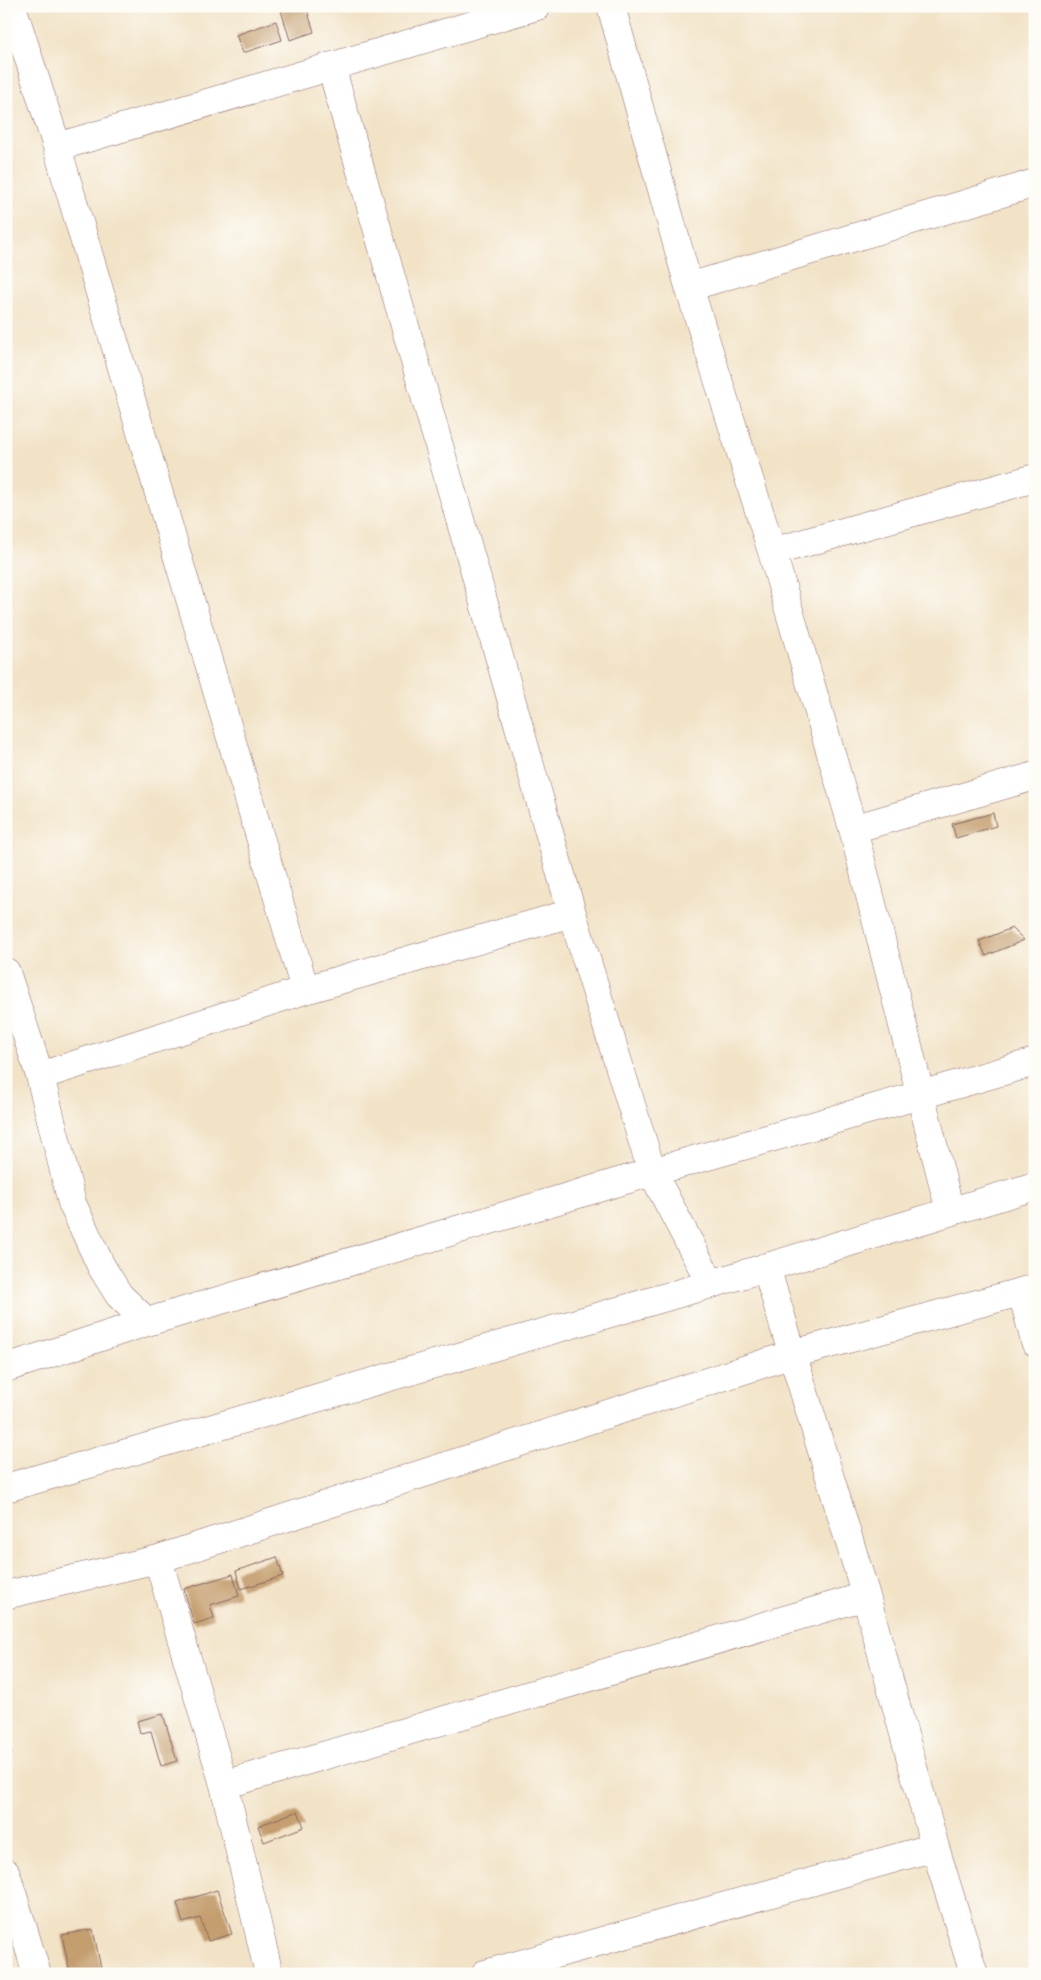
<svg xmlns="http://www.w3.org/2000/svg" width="1041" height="1980" viewBox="0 0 1041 1980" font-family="'EB Garamond',serif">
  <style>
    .building { fill: #c49e6e }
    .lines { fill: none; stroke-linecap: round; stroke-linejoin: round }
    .minor-casing { stroke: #856462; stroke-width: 29 }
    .tertiary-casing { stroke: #856462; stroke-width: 29 }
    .minor { stroke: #fff; stroke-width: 28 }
    .tertiary { stroke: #fff; stroke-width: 28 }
  </style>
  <rect width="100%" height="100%" fill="#fdfcf7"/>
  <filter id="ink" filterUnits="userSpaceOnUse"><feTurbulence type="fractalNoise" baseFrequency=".02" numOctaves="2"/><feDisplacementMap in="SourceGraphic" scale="10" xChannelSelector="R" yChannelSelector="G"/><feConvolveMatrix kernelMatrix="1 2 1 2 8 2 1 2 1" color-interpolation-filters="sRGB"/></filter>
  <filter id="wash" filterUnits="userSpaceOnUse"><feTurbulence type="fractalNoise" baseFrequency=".0096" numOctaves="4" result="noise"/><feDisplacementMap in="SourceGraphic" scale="20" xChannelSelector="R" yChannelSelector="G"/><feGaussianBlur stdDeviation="1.12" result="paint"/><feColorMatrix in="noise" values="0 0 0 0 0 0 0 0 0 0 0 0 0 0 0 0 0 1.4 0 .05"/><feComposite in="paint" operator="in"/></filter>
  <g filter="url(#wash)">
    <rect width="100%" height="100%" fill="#f2e3c7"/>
    <g id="blocks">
      <path class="building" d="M283,6H306L314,32L290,40L280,7Z
        M276,21L282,40L243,53L236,35Z
        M993,813L996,826L956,838L952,824Z
        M1012,928L1024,940L986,956L979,941Z
        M277,1557L283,1576L241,1589L236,1571Z
        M233,1574L239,1596L210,1605L214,1618L194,1624L184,1589Z
        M163,1714L177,1761L161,1766L151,1731L140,1733L137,1721Z
        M6,1737L12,1754L6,1756Z
        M298,1811L304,1827L264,1842L258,1826Z
        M217,1890L232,1934L208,1941L200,1918L183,1923L177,1903Z
        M93,1929L102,1973L70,1974L62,1935Z"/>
    </g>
  </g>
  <g filter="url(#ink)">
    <use href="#blocks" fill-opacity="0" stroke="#856462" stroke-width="1"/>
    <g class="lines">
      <defs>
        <path id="minor" d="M12,6L57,147L305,990L572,913L331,66
          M611,6L689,287L772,552L853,829L950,1211
          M57,147L537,6
          M689,287L1035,183
          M772,552L1035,478
          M853,829L1035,776
          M572,913L652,1172L711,1284
          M6,972L40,1076L72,1203L101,1266L119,1295L147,1322L652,1172L1035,1062
          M40,1076L305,990
          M766,1267L866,1596L935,1847L974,1974
          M1022,1292L1035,1342
          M6,1368L147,1322
          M158,1559L224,1785L269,1974
          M6,1595L158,1559L793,1354L1035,1288
          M224,1785L866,1596
          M6,1873L37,1974
          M485,1974L935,1847"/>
        <path id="tertiary" d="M6,1488L711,1284L1035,1186"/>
      </defs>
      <use href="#minor" class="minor-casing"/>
      <use href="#tertiary" class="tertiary-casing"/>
      <use href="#minor" class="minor"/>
      <use href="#tertiary" class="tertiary"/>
    </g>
  </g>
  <rect width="1041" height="1980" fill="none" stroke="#fdfcf7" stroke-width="25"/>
</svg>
